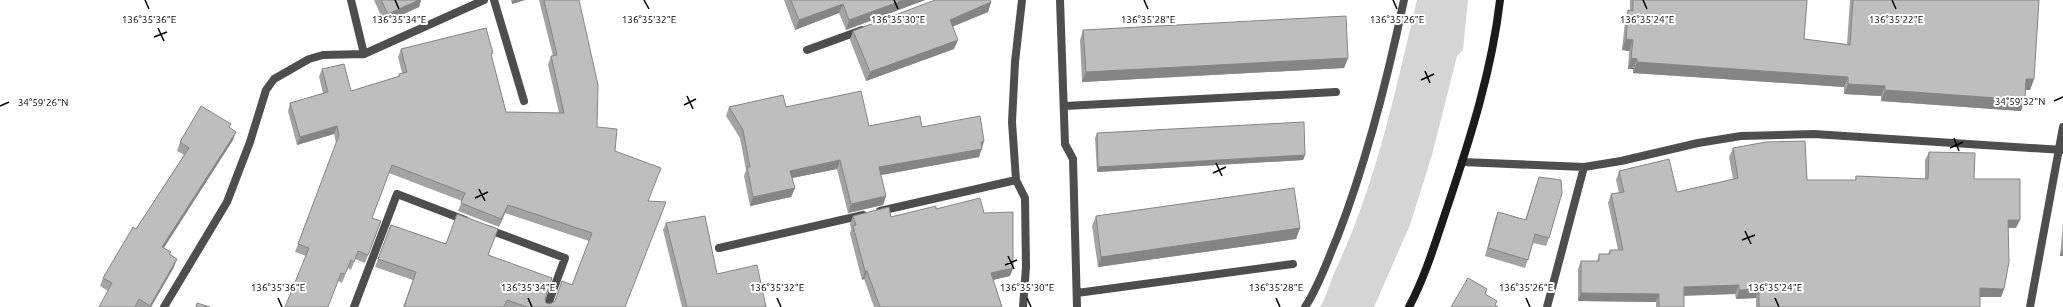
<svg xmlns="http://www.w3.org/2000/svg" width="2063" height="307" viewBox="0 0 2063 307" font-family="Ubuntu,sans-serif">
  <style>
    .green { fill: #d5d5d5 }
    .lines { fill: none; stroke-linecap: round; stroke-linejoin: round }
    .street { stroke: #4e4e4e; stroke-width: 8 }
    .secondary { stroke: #1b1b1b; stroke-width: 8 }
    .wall { fill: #a3a3a3 }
    .shaded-wall { fill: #858585 }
    .building { fill: #bebebe; stroke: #858585 }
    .ticks { fill: none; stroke: #000; stroke-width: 1.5 }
    .ticks-label { font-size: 10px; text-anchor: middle; fill: #000; stroke: #fff; stroke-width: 4; stroke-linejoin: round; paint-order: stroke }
  </style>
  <rect width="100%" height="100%" fill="#fff"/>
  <path class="green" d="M1417,0H1468L1463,50L1457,56L1432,155L1410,225L1374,307H1320C1327,296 1330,282 1335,271C1376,185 1395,92 1417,0Z"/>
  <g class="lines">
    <path class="street" d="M494,0L524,101
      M1022,0L1015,62L1012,122L1016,180L1025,198L1026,267L1023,307
      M1060,0L1065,144L1073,159L1077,307
      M807,50L862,30
      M364,54L484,0
      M1065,106L1336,92
      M1462,162L1584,167L1621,161L1698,143L1741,136L1814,134L2063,150
      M880,211L1016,180
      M487,229L565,258L547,307
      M719,248L863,215
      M1077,293L1293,264
      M164,307L227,202L250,142L266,90L274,79L309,59L323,55L364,54L351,0
      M354,307L397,194L465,220
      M1305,307C1319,286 1327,261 1337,238C1367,161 1387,81 1404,0
      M1547,307L1584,167
      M2030,307L2063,127"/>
    <path class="secondary" d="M1409,307C1426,275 1436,240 1448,205C1470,139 1492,70 1500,0"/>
  </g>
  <path class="wall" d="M374,0H421L419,7L384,23Z
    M511,0H525L512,4Z
    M539,0H579L597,127L615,151L649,201L625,307H403L413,280L375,267L391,225L446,244L488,255L545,299L546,303L550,304L555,301L572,285L589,241L505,213L499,227L458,211L462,201L389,173L372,218L381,221L365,263L355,259L351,270L348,268L342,283L338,281L306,256L295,252L336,143L334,134L297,145L288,111L290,103L323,93L319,77L322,69L351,91L398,77L399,74L402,73L398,57L401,49L492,58L506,112L559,113L548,65L551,56H553Z
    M784,0H925L846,30L839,13L795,30Z
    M1630,0H1807L1804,39L1847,44L1850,0H2039L2034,79L2030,90H2025L2021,111L1881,101V96L1844,94V87L1633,73V69H1628L1629,51L1622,50L1625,21L1628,10L1630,11Z
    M991,2L988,12L953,26L954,49L866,81L850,40L853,31Z
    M1083,30L1348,58L1344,68L1082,82L1080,40Z
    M729,107H786L869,126L922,127L984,141L979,157L881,175L886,196L883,205L848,213L837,169L792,178L795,188L791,197L750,206L744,176L746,170L740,138L726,116Z
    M230,128L233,140L164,248L171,252L170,255L174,267L151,307H99L108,291L100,286L103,278L136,229L184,155L177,151L180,142Z
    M1097,133L1305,155L1303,160L1097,172L1095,138Z
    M1733,148L1807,180H1855L1856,176L1925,179V160L1929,152L1974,179L2016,228H2008L2004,289L2001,297H1980V307H1756V298L1736,299L1735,294L1684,295V307H1656V302L1578,301V269L1581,261H1597L1599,254H1608L1610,250H1618L1608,203L1611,194L1619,193L1616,180L1619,171L1677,192L1733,179L1729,157Z
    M1539,177L1549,238L1546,246L1533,243L1525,268L1485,256L1495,220L1498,212L1525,220Z
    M936,209L984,213L1013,268L1010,276L993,280L1002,307H874L864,279L862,280L850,234L851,229L850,224L853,216L891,217Z
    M1096,216L1300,228L1296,239L1098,267L1092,226Z
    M666,223L717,274L766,307H682L663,230Z
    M2063,223V256H2060Z"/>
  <path class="shaded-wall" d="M419,0H421L419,7L384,23L388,14Z
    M513,0H525L512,4Z
    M904,0H925L846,30L849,20Z
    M991,2L988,12L947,29L950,20Z
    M843,4L839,13L795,30L799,20Z
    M1626,39L1633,40L1629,51L1622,50Z
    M958,40L954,49L866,81L870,72Z
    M1348,58L1344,68L1082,82L1086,72Z
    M1631,58L1637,59L1633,69H1628Z
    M1637,62L1848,77L1844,87L1633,73Z
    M2026,79H2034L2030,90H2022Z
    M1848,84L1885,86L1881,96L1844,94Z
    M1885,90L2025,100L2021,111L1881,101Z
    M337,126L334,134L297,145L300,137Z
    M236,132L233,140L159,255L162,247Z
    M984,141L979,157L876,176L879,167Z
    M1305,155L1303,160L1097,172L1098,167Z
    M840,160L837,169L787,179L790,171Z
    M795,188L791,197L750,206L753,197Z
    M886,196L883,205L848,213L851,204Z
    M508,205L505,213L499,227L501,219Z
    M2008,220H2020L2016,228H2005Z
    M1300,228L1296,239L1098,267L1101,257Z
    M2063,248V256H2060Z
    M177,259L174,267L151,307H149Z
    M1013,268L1010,276L988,281L991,273Z
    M865,271H867L864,279L862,280Z
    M1739,285L1735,294L1681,296L1684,287Z
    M1980,288L2004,289L2001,297H1977Z
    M1759,289L1756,298L1736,299L1739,290Z
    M1581,293L1659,294L1656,302L1578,301Z"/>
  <path class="building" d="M381,0H419L388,14Z
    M544,0H579L598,85L597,127L617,129L615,151L661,168L648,201L666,202L625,307H527L507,300L504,307H404L416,272L378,259L391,225L446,244L457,214L498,229L488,255L552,278L545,299L546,303L550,304L555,301L562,281L572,285L592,233L508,205L501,219L461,203L465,193L392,165L372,218L381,221L368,255L358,251L354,262L351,260L345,274L341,273L328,307H285L309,248L298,244L339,135L337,126L300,137L290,103L328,92L322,69L344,64L351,91L400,76L399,74L407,72L401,49L486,28L493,53L491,54L506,112L564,113L551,56L557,55Z
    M791,0H904L849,20L843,4L799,20Z
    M935,0H990L991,2L950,20L958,40L870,72L853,31Z
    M1633,0H1807L1804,39L1850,45L1853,0H2039L2034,79H2026L2025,100L1885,90V86L1848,84V77L1637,62V59L1631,58L1633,40L1626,39L1628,10L1633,11Z
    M1346,16L1348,58L1086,72L1083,30Z
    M861,91L869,126L920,116L922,127L980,116L984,141L981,142L982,149L879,167L886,196L851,204L840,160L790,171L795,188L753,197L747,167H750L743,130L729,107L783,95L786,107Z
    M201,106L231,124L229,127L236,132L162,247L171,252L169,254L177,259L150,306L139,299L135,307H99L112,283L103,278L133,227L136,229L189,148L180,142Z
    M1304,122L1305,155L1098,167L1097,133Z
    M1805,141L1807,180H1856V176L1928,179L1929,152L1975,153L1974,179H2020V220H2008L2009,262L2004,289L1980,288V307H1759V289L1739,290V285L1684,287V307H1659V294L1581,293V261H1599V254H1610V250H1623L1611,194L1624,192L1619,171L1669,159L1677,192L1738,178L1733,148L1766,142Z
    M1539,177L1561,180L1562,193L1549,238L1535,234L1528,260L1488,248L1498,212L1526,220Z
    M1294,188L1300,228L1101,257L1096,216Z
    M980,198L984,213L1013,212V268L991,273L1002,307H880L867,271H865L853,226L856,225L853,216L889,207L891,217L936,206V209Z
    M705,216L717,274L757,265L766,307H687L666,223Z
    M1468,278L1487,289L1485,294L1497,301L1495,305L1498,307H1451Z
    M197,303L210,307H196Z"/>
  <path class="ticks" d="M145,0L149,9M395,0L399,9M644,0L649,9M894,0L898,9M1144,0L1148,9M1393,0L1397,9M1643,0L1647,9M1892,0L1896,9M158,28L164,41M154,37L167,32M1425,71L1430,83M1421,80L1434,74M687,96L693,109M2054,101L2063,97M684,105L696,99M0,106L9,102M1954,138L1959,151M1950,148L1963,142M1216,163L1222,176M1213,173L1226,167M479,189L485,201M475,198L488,192M1745,231L1751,244M1742,240L1755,235M1008,256L1014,269M1005,265L1017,260M278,298L282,307M528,298L532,307M777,298L781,307M1027,298L1031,307M1276,298L1280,307M1526,298L1530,307M1775,298L1779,307"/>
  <g class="ticks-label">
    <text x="149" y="23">136°35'36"E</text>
    <text x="399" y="23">136°35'34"E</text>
    <text x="898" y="23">136°35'30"E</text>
    <text x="1148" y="23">136°35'28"E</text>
    <text x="1647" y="23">136°35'24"E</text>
    <text x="1896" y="23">136°35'22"E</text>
    <text x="649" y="23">136°35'32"E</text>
    <text x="1397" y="23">136°35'26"E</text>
    <text x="2020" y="105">34°59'32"N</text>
    <text x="43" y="106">34°59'26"N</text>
    <text x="278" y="291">136°35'36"E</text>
    <text x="528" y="291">136°35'34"E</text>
    <text x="777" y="291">136°35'32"E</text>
    <text x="1027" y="291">136°35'30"E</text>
    <text x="1276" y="291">136°35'28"E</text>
    <text x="1526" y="291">136°35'26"E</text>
    <text x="1775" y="291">136°35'24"E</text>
  </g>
</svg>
